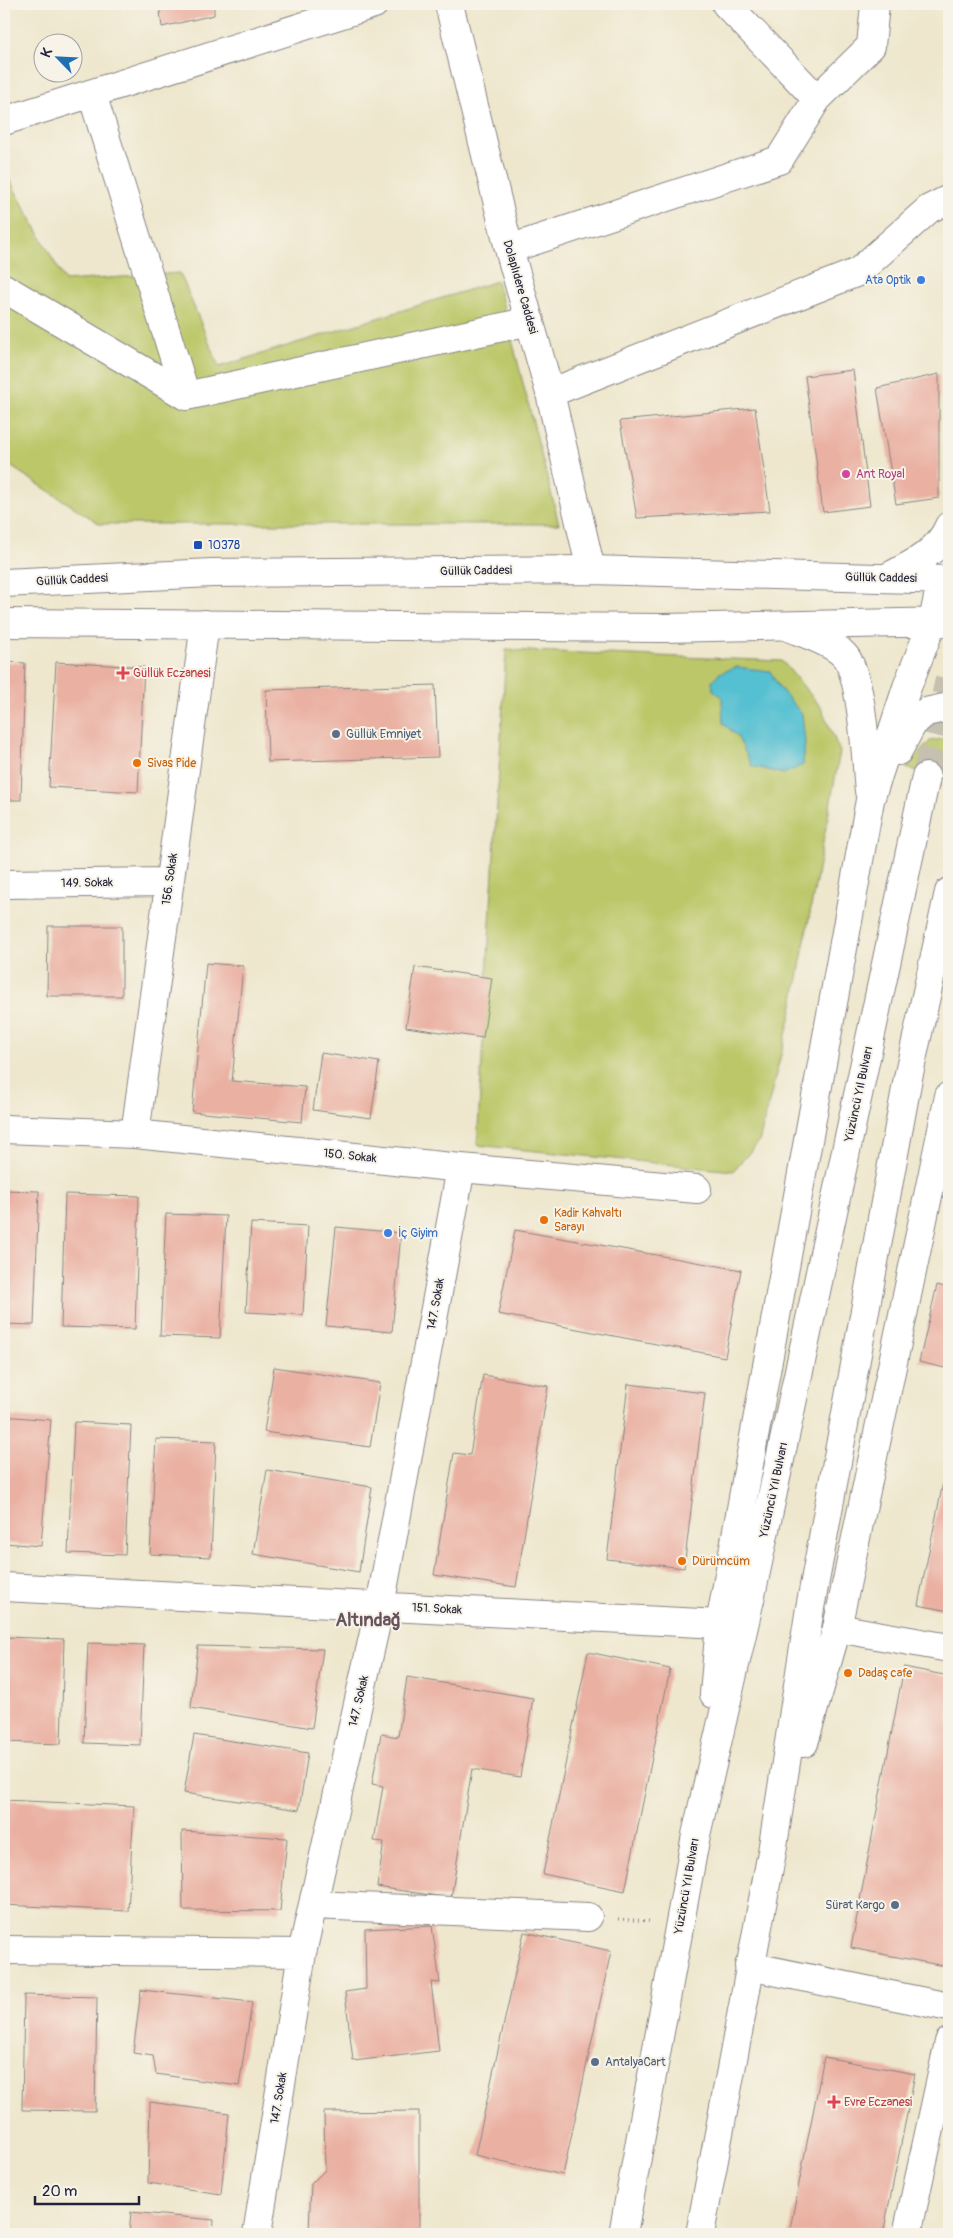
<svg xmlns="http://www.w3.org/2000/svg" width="953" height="2238" viewBox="0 0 953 2238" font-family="Pangolin,sans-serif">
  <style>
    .green { fill: #bcc769; stroke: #6f7452 }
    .water { fill: #55c0d1; stroke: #3c7186 }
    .building { fill: #eab1a3 }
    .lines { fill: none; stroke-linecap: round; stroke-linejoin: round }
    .major-tunnel { stroke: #c5c0b0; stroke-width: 28; stroke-dasharray: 28 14; stroke-linecap: butt }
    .minor-casing { stroke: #888484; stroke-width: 30 }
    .major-casing { stroke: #888484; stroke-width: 30 }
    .path { stroke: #888484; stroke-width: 3; stroke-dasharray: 1 4; stroke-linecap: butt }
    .minor { stroke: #fff; stroke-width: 28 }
    .major { stroke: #fff; stroke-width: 28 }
    .shop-dot { fill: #3f7fe0; stroke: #f7f3e8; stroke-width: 2 }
    .hotel-dot { fill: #d1479c; stroke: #f7f3e8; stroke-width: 2 }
    .transit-dot { fill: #1a4fb4; stroke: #f7f3e8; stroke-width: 2 }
    .health-dot { fill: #e0444e; stroke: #f7f3e8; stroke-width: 2 }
    .service-dot { fill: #5c6f8a; stroke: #f7f3e8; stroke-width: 2 }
    .food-dot { fill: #e8710a; stroke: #f7f3e8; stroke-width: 2 }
    .labels { text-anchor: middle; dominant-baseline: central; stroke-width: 4; stroke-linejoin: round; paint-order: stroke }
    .shop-label { font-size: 12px; fill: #366cbe; stroke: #f7f3e8; text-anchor: end }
    .street-label { font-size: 12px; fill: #22223b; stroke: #f7f3e8 }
    .hotel-label { font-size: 12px; fill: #b23c85; stroke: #f7f3e8; text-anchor: start }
    .transit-label { font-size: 12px; fill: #164399; stroke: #f7f3e8; text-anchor: start }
    .health-label { font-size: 12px; fill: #be3a42; stroke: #f7f3e8; text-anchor: start }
    .service-label { font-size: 12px; fill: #4e5e75; stroke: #f7f3e8; text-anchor: start }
    .food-label { font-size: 12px; fill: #c56008; stroke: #f7f3e8; text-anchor: start }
    .district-label { font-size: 18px; font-weight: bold; fill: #68545f; stroke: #f7f3e8 }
  </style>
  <rect width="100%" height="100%" fill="#f7f3e8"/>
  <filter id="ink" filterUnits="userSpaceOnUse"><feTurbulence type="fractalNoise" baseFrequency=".02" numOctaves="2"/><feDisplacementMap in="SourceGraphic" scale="10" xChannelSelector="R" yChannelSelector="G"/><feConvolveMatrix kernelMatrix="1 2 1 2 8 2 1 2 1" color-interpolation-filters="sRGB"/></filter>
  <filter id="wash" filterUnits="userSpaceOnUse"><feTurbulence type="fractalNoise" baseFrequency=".0096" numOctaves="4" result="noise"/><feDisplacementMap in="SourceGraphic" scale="20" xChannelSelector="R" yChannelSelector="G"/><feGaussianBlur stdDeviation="1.12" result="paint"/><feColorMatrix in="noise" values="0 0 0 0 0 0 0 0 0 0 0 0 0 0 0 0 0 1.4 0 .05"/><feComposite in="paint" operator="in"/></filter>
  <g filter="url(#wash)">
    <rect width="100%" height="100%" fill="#eee7cd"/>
    <path class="green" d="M4,170L65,281L180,273L219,367L497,281L559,524H100L4,462Z
      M506,650L782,661L821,707L840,752L791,1015L759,1142L733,1171L477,1145Z
      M942,739L949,740V779L906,768L930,741Z"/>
    <path class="water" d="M736,667L770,671L779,687L802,714L805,742L803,765L783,774L752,766L737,736L723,723L722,697L713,690L712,681L718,674Z"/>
    <g id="blocks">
      <path class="building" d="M159,4H214V15L162,27Z
        M853,370L870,506L823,512L805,376Z
        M939,374V498L896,504L877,388Z
        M755,408L770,511L637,518L620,421Z
        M4,662L25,663L21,800H4Z
        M56,662L144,667L138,792L49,787Z
        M435,685L438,757L268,762L266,690Z
        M48,926H122V996H47Z
        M206,963L243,966L232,1081L305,1087L302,1122L192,1112Z
        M415,967L492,978L483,1038L406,1027Z
        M321,1053L379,1062L371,1118L313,1110Z
        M4,1190L39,1191L34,1325L4,1324Z
        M65,1194L139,1196L135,1329L61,1327Z
        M166,1214L226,1216L220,1338L160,1336Z
        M251,1223L308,1226L303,1315L246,1312Z
        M336,1227L401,1233L392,1332L326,1326Z
        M515,1230L741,1270L725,1357L498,1314Z
        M937,1285L949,1288V1369L919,1362Z
        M274,1367L380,1383L370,1447L264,1432Z
        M483,1375L548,1386L516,1587L434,1575L454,1453L470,1455Z
        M628,1384L705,1393L684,1568L607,1559Z
        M4,1416L51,1420L41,1546L4,1543Z
        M74,1422L131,1425L125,1555L68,1553Z
        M156,1439L216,1441L211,1557L150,1554Z
        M948,1458H949V1611L918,1605Z
        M267,1470L372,1487L359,1572L253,1554Z
        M4,1637L64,1639L61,1744L4,1742Z
        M88,1643L144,1645L140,1745L84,1743Z
        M198,1646L323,1649L312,1728L191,1708Z
        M588,1652L670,1669L625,1891L543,1874Z
        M904,1667L949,1676V1967L851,1948Z
        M407,1677L533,1698L520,1777L472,1769L451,1898L377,1887L384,1842L374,1841L383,1786L372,1784L381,1734L398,1737Z
        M194,1735L308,1753L299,1810L184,1793Z
        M4,1800L134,1806L128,1911L4,1905Z
        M182,1831L287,1838L280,1911L183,1910Z
        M432,1926L440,1983L431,1982L439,2051L353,2061L345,1992L366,1989L365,1929Z
        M524,1932L611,1951L563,2175L475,2155Z
        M141,1990L252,2002L239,2086L156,2074L153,2056L133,2053Z
        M24,1995L97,1997L95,2111L22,2110Z
        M824,2057L915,2074L883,2234H789Z
        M150,2102L229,2113L221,2194L148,2183Z
        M419,2111V2234L309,2231L311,2184L325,2170L324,2112Z
        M131,2212L214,2220L213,2234H129Z"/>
    </g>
  </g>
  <g filter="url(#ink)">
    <use href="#blocks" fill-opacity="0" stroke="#888484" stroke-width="1"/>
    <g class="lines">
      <path class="major-tunnel" d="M926,777L949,680"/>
      <defs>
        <path id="minor" d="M449,4L509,249L550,393L591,570
          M726,4L817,99
          M92,94L186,396
          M4,121L374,4
          M509,249L779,160L817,99L871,46L875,4
          M4,288L186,396L530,321
          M550,393L858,272L929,209L949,199
          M4,884L169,882
          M4,1129L135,1134L461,1168L697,1189
          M135,1134L205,624
          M4,1587L720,1624
          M837,1628L949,1648
          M313,1905L588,1917
          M4,1950L302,1953
          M749,1966L949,2007
          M257,2234L302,1953L380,1606L461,1168
          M907,2234L949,2042"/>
        <path id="major" d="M886,578C911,565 938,553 949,526
          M4,583L212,573L591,570L949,580
          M4,623L664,628L949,622
          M788,627C805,634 832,642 844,655C863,675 866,762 869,791
          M898,751L913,723L926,712L949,707
          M714,1694L720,1624L870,800L907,687L933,621L938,597L944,580
          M804,1743L837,1628L949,1096
          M623,2234L696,1835L751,1595L926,777
          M700,2234L772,1852L810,1608L908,1078L949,892"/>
      </defs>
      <use href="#minor" class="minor-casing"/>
      <use href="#major" class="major-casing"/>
      <path class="path" d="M618,1919L649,1921"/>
      <use href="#minor" class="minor"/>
      <use href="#major" class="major"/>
    </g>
  </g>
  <g class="shop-dot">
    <circle cx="921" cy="280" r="5"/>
    <circle cx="388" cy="1233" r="5"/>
  </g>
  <circle class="hotel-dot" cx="846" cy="474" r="5"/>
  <rect class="transit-dot" x="193" y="540" width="10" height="10" rx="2.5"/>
  <g class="health-dot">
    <path d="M120.5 665.5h5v5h5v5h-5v5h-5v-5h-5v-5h5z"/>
    <path d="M831.5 2094.5h5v5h5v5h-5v5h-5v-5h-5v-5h5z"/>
  </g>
  <g class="service-dot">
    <circle cx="336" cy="734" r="5"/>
    <circle cx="895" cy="1905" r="5"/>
    <circle cx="595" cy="2062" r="5"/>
  </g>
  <g class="food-dot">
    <circle cx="137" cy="763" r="5"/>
    <circle cx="544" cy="1220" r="5"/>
    <circle cx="682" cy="1561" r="5"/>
    <circle cx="848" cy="1673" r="5"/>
  </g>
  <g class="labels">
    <g class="shop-label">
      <text x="911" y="280">Ata Optik</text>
      <text x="398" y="1233" text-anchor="start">İç Giyim</text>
    </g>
    <g class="street-label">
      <text transform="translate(520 287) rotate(74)">Dolaplıdere Caddesi</text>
      <text transform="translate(476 571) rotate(-1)">Güllük Caddesi</text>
      <text transform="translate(881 578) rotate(1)">Güllük Caddesi</text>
      <text transform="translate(72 580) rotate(-3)">Güllük Caddesi</text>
      <text transform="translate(170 879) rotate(-82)">156. Sokak</text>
      <text transform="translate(87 883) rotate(-1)">149. Sokak</text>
      <text transform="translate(859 1094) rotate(-78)">Yüzüncü Yıl Bulvarı</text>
      <text transform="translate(350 1156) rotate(6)">150. Sokak</text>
      <text transform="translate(436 1304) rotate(-80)">147. Sokak</text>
      <text transform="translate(774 1490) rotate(-78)">Yüzüncü Yıl Bulvarı</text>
      <text transform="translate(437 1609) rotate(3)">151. Sokak</text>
      <text transform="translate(359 1701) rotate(-77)">147. Sokak</text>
      <text transform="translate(687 1886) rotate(-80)">Yüzüncü Yıl Bulvarı</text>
      <text transform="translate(279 2098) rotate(-81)">147. Sokak</text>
    </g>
    <g class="hotel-label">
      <text x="856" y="474">Ant Royal</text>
    </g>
    <g class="transit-label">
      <text x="208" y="545">10378</text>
    </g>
    <g class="health-label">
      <text x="133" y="673">Güllük Eczanesi</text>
      <text x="844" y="2102">Evre Eczanesi</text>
    </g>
    <g class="service-label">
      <text x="346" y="734">Güllük Emniyet</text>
      <text x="885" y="1905" text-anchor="end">Sürat Kargo</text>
      <text x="605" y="2062">AntalyaCart</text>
    </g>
    <g class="food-label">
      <text x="147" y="763">Sivas Pide</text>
      <text x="554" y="1213">Kadir Kahvaltı<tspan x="554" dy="14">Sarayı</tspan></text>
      <text x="692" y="1561">Dürümcüm</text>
      <text x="858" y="1673">Dadaş cafe</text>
    </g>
    <g class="district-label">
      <text x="368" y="1620">Altındağ</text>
    </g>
  </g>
  <rect width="953" height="2238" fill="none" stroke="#f7f3e8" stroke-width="20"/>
  <g transform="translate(58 58) rotate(294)"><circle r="24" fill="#f7f3e8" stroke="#a29fa3"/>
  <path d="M0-4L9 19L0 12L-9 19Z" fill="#1f6fb2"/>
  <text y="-8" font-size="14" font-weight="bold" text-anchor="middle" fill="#22223b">K</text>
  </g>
  <path d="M35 2196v8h104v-8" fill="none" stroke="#22223b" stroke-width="2.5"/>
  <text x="42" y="2196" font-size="15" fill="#22223b" stroke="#f7f3e8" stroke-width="4" paint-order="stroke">20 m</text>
</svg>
